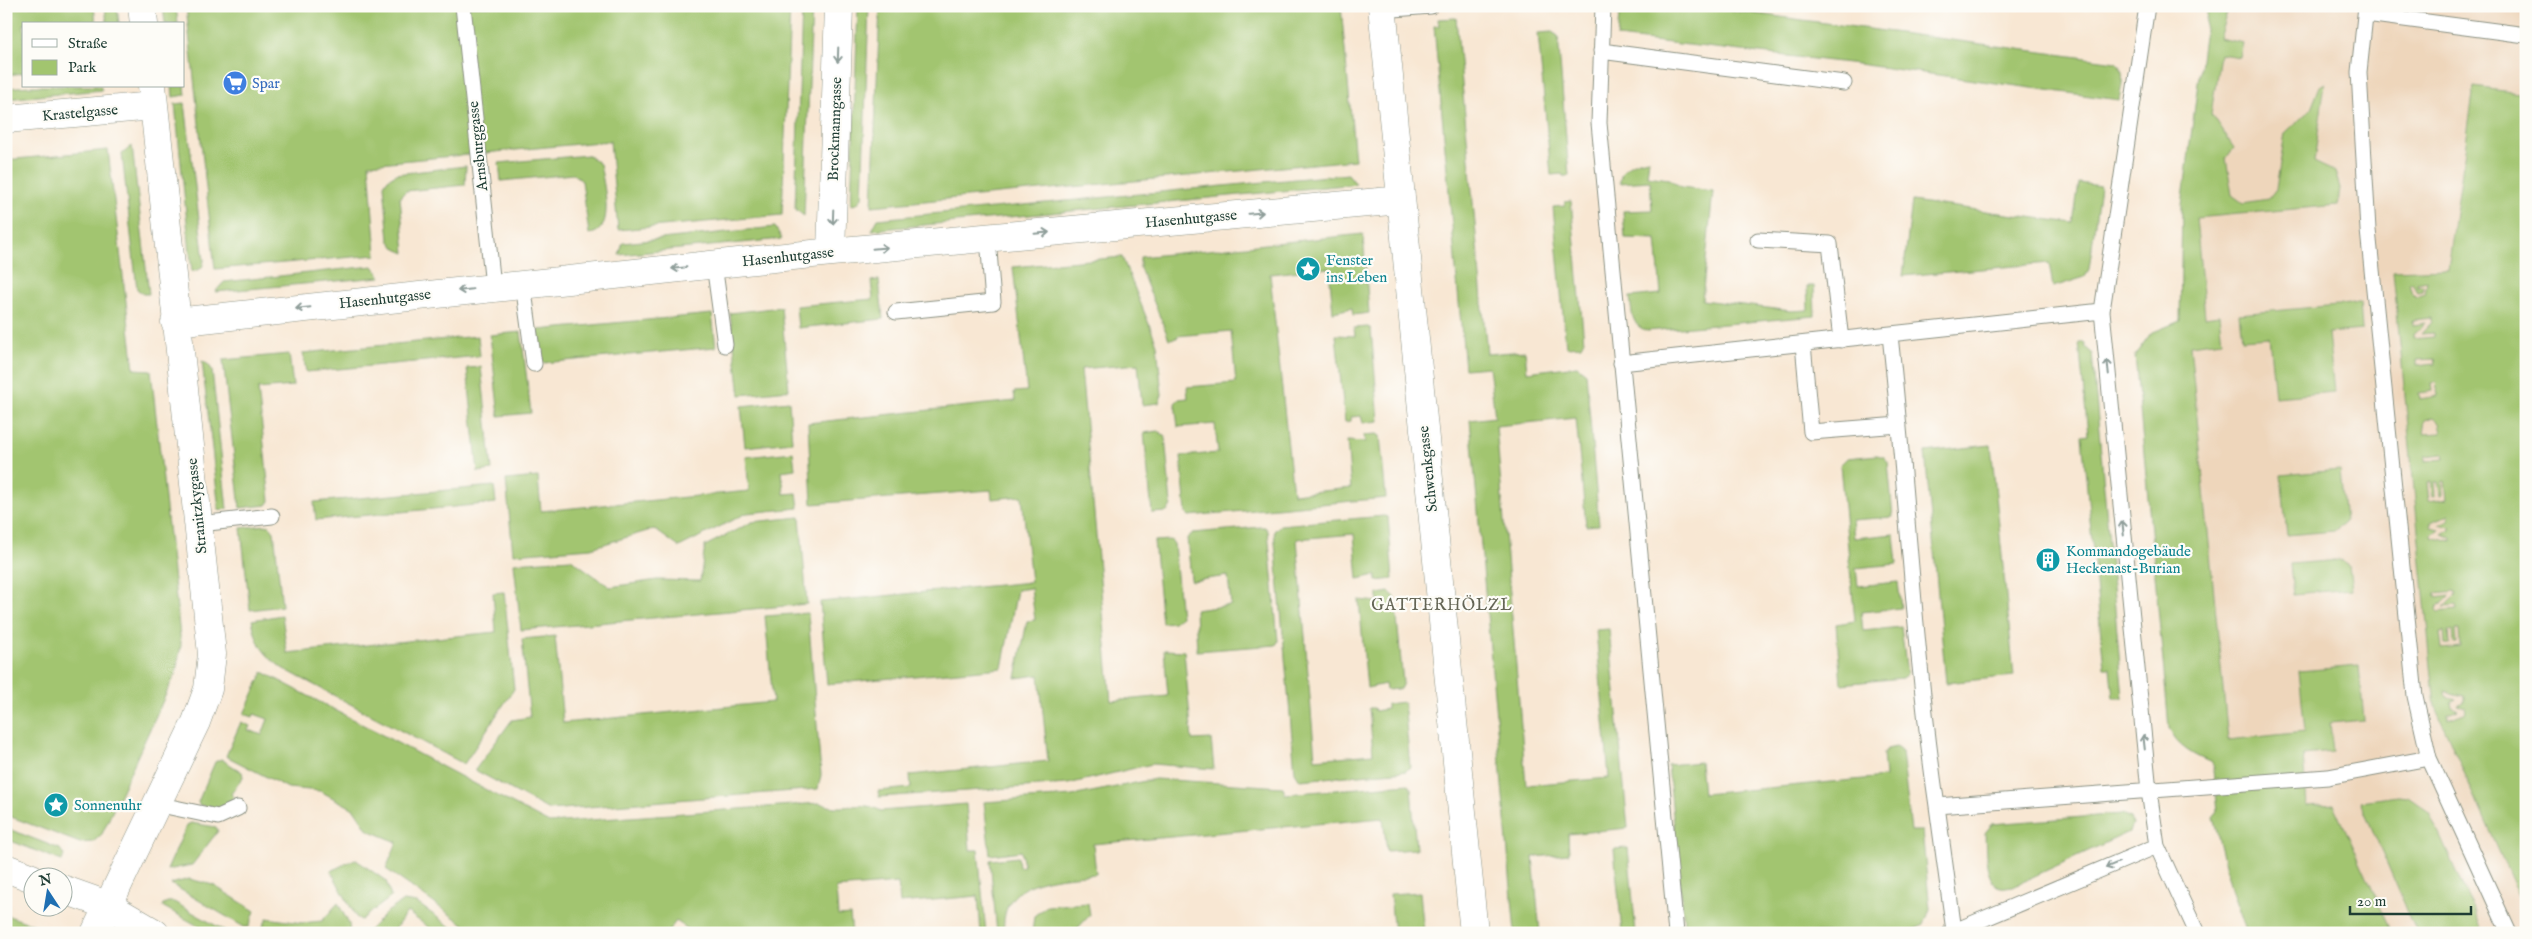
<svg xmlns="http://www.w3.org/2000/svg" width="2532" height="939" viewBox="0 0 2532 939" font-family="'IM FELL English',serif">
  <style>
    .built { fill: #eed6bb }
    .green { fill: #a2c56f; stroke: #608152; fill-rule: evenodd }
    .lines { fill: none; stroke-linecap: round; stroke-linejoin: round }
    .lane-casing { stroke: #8c9284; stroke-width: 17 }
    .street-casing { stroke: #8c9284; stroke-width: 29 }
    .lane { stroke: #fff; stroke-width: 15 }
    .street { stroke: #fff; stroke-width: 28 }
    .oneway { stroke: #8f9e9a }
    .labels { text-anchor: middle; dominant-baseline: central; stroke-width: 4.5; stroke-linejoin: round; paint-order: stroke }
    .shop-label { font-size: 15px; fill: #366cbe; stroke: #fdfcf7; text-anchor: start }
    .street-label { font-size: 15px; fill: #1f3d34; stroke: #fdfcf7 }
    .culture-label { font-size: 15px; fill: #0d838f; stroke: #fdfcf7; text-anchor: start }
    .neighbourhood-label { font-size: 16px; letter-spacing: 1px; fill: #646555; stroke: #fdfcf7 }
  </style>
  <rect width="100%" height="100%" fill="#fdfcf7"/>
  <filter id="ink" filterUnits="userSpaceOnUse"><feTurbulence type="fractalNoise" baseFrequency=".02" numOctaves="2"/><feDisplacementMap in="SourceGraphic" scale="10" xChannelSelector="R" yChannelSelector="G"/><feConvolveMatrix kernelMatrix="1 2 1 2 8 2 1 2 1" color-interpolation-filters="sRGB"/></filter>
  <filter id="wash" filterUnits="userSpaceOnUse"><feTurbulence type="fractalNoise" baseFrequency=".0096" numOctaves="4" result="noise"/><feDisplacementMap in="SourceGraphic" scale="20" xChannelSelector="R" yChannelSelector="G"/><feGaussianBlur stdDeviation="1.12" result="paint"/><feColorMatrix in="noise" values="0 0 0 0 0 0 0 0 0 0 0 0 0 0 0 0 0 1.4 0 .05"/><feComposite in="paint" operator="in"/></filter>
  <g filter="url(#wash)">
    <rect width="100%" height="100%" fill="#f8e7d3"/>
    <path class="built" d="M2208,6H2526V933H2368L2235,882L2179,368L2182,205Z"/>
    <path class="green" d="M6,6H94L96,24H24V73L6,75Z
      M105,6H117L119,24H107Z
      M163,6H176L178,24H165Z
      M186,6H790L782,215L618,230L610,141L369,164L376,255L215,269Z
      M802,6H812L804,216L795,209Z
      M858,6H869L862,198L857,204L851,205Z
      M880,6H1341L1355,160L872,206Z
      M1620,6H1698L2116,62C2127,72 2121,87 2119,100L1858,64L1617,37Z
      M2208,6H2229L2219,38L2243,43L2240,57L2220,54L2211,114L2234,148L2226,158L2232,195L2243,203L2268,199L2276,189L2285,133L2311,109L2320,86L2325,83L2314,162L2335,172L2340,188L2338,205L2196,218L2205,317L2219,315L2222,341L2190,345L2228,740L2305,732L2299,671L2359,666L2364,720L2330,723L2333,752L2303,755L2307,806L2334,804L2392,933H2247L2231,889L2213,816L2218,810L2212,763C2195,756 2176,747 2169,728L2135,355L2151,333L2180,321L2182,205Z
      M1456,18L1487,354L1525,351L1527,372L1577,366L1586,373L1599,525L1586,526L1576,418L1496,426L1526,785L1609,778L1596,630L1609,629L1628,828L1568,834L1569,854L1533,857L1540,933H1515L1470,420L1495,417L1489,367L1465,369L1434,26H1439L1438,19Z
      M1552,32L1558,36L1569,176H1563L1562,174L1551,175L1538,33Z
      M184,78L186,95L173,97L172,86H184Z
      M30,86H100L102,90L6,99V88Z
      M2474,87L2526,94V912L2435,707L2393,271L2448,269ZM2427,281L2425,294L2417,297L2412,294L2409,283H2412L2418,292L2423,291L2424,285L2418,286L2417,283ZM2432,318V322L2421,334L2433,333V337L2414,339V335L2425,323L2413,325L2412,320ZM2435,359L2436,364L2416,366V360ZM2436,382L2438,396L2420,399L2419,393L2432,391L2431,384ZM2434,417L2440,423L2442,433L2423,434L2425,420ZM2443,454L2444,459L2425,461V456ZM2445,481L2447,498L2429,501L2427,483L2431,482L2432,496L2435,495L2434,482H2438L2440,495L2443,494L2442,482ZM2449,514V520L2439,524L2450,527V530L2442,535L2451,538V542L2432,537V534L2439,529L2431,527V522ZM2455,591L2456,595L2444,607L2456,606L2457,610L2438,612L2437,608L2450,595L2437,597L2436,593ZM2455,630H2459L2460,647L2442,649L2440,632L2444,631L2445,644H2449L2448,631H2452L2453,643H2456ZM2445,691L2464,696V701L2458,705L2466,707L2467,712L2448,719V714L2458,710L2452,707L2451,702L2457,699L2446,696Z
      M185,103L204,261L202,268L192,272L175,104Z
      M132,146L149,294H143L137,289L122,154Z
      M108,150L134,369L151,370L181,645L176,672L102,834L93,842L80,843L6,815V160Z
      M588,155L600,164C603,182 617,232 589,234L582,181L573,174L501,181L499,163Z
      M1649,159L1647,176L1669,179L1681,187L1713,191L1702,300L1791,311L1808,310L1807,286H1814L1815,316L1647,331C1631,325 1632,313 1630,297L1661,294L1656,239L1625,238L1623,211L1652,210L1650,181L1620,183C1620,167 1634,161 1649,159Z
      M466,166L465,185L406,191L400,197L405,253L396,249L389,240L384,185L388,179L396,174Z
      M1348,174L1356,184L872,230L878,219Z
      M2079,183L2100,186L2089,269L2085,277L2053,287L2049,263L1903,276L1912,201L2073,223Z
      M1571,201L1584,342L1582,346L1566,347L1553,207L1565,206V202Z
      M775,227L782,239L619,255L623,243Z
      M1363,234L1369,313L1353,315L1352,308L1333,312L1329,268L1270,274L1293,494L1351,488L1347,441L1365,442L1364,435L1377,434L1380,436L1386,498L1189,516L1186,513L1181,456L1218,453L1215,424L1178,427L1175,403L1179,399L1188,398L1187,387L1236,383L1231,331L1177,336V338L1169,339L1140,268V257Z
      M1122,257L1157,344L1162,395L1159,403L1142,405L1138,364L1081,369L1111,701L1168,696L1164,650L1184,651L1192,740L1211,739L1214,769L1152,764L1068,784L879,797L878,791L911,788L910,775L1048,761L1039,675L1016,678L1027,621L1035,620L1031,588L1017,590L1002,668L827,684L820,602L1031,582L1022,496L992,499L991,490L812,504L808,423L1015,401L1014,392L1027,391L1013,267Z
      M373,266L381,277L215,292L224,282Z
      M879,280L883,319L798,328L796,306L873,299L871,281Z
      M2360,303L2362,330L2328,333L2334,392L2275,397L2269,337L2242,339L2239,314Z
      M781,307L789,390L740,395L730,313Z
      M712,314L716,347L543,363L538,330Z
      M1368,327L1371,329L1379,421L1363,423L1361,416L1351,417V421L1345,422L1336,335L1355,336L1354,328Z
      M521,332L531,413L499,416L490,335Z
      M478,336L480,356L306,372L303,353Z
      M2079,342H2084L2086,348L2092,353L2123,698H2113L2110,668H2104L2082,436L2088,435Z
      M289,354L293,386L258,389L270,501L267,505L240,508L223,360Z
      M202,361L209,365L212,370L227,509L219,510Z
      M481,367L492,470L478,472L467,368Z
      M789,401L792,442L745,447L741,406Z
      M1158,431L1165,436L1171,505L1167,512L1152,513L1144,433Z
      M1991,445L2014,676L1946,683L1925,452Z
      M793,452L795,469L782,471L784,494L797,493L799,508L747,513L679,547L654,529L591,548L513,554L506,480L538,477L541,511L749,491L746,457Z
      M1877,455L1884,457L1888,462L1893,517L1852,520L1854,538L1894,534L1897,564L1856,568L1858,586L1898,582L1901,608L1861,612L1863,631L1901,627L1907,674L1902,678L1841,684L1836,624L1855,621L1840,465L1847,458Z
      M2340,470L2345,522L2334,531L2287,535L2281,475Z
      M494,486L496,503L316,520L314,502Z
      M1384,516L1388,517L1393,579L1376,581V575L1358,579L1354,534L1297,539L1315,759L1373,754L1369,708H1374L1375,711L1387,709V704L1404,702L1410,767L1406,771L1300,780L1295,772L1274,531L1280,525Z
      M800,517L807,604L521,630L514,563L571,559L610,587L657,580L700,581L705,546L752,522Z
      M264,525L270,526L274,531L282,606L250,610L241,528Z
      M1261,527H1265L1268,531L1278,641L1276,645L1197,651L1195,610L1231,605L1228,576L1192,581L1191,579L1187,538L1193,533Z
      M1171,540L1174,544L1181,617L1174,622L1162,623L1154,541Z
      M2340,560L2349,566L2352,589L2293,594L2290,564Z
      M504,592L514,689L464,764L282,668C262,652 257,645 252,620L282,615L287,653L496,632L493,593Z
      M1389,592L1395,597L1403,683L1400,689L1386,690L1385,684L1367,688L1359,600L1378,602V594Z
      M808,613L821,775L818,789L549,810L475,770L512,720L530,717L522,639L555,636L563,723L773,702L765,616Z
      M263,672L549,823L820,803C844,814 858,798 881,811L966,804L970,850H978L986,933H981L978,896L900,903L898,883L836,888L838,916L850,915L852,933H694L676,921L667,933H476L386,869L397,842L368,830L354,809L320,791L288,788L226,756L241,722L250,726L248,730L262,735L268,719L254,714L253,717L244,714Z
      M1896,747L1902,752L1911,831H1922L1930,909L1924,925L1906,933H1685L1668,765L1700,762L1703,794L1885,777L1883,754L1887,749Z
      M221,759L242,772L243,777L231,794L234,797L230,801L231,803L219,809L199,805L198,802L215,762Z
      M1155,779L1283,787L1285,794L1409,784L1411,788L1416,849L1387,851L1383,818L1093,844L1096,874C1057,878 999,877 1004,933H997L990,860L1018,857L1019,867L1024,866L1021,851L990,855L984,802L1072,796Z
      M2399,796L2408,797L2429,812L2482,929L2474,933H2417L2360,801Z
      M2122,814L2130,818L2132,825L2129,832L2013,886C2009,886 2004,888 2001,887C1984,885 1986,846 1985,833L1992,824Z
      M191,823L216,827L218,831L192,865L167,870L187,825Z
      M6,828L60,849L64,855L62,861L6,839Z
      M1628,848L1636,933H1622L1614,849Z
      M355,859L386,881L391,897L361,920L356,917L331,871Z
      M189,879L213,885L255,911L249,927H244L171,884Z
      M1420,892L1424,933H1394L1390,894Z
      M403,901L417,903L455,930L456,933H437L407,912L392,933H366L387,912Z
      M167,902H174L229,933H211L162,906Z
      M338,903L349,924L350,933H260L267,918L302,923L322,921Z
      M1088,903L1090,915L1073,933H1032L1034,916L1047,906Z
      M6,915L43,928L46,933H6Z"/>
  </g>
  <g filter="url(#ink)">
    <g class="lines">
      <defs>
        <path id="lane" d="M463,6L493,286
          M1603,6L1599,123L1676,933
          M2147,6L2102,311L2149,791L2157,846L2197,933
          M2366,6L2359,72L2368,230L2415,696L2429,758L2509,933
          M1382,10L1431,6
          M2366,14L2526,35
          M1601,51L1844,83
          M1758,240L1830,244L1841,340
          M714,264L725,345
          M523,284L534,364
          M896,312L993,302L988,238
          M1890,335C1907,492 1914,650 1937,806L2328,777L2429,758
          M1803,344L1811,432L1899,425
          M1621,363L2102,311
          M199,524L272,516
          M156,804L218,817L238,808
          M1937,806L1954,931
          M1950,933L2157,846"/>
        <path id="street" d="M142,6L144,24
          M1382,6L1474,933
          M6,119L154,106
          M831,252L839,6
          M175,322L831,252L1401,200
          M6,868L32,878
          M62,889L107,905L155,933
          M95,933L196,722L208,689L212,654L152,86"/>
      </defs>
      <use href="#lane" class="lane-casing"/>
      <use href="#street" class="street-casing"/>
      <use href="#lane" class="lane"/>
      <use href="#street" class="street"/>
    </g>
    <defs><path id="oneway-shaft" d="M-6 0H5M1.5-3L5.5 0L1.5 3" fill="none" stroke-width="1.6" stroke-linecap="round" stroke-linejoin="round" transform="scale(1.25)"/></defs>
    <g class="oneway">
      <use href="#oneway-shaft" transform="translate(838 55) rotate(92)"/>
      <use href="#oneway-shaft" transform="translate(1256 213) rotate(-5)"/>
      <use href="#oneway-shaft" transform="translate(833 217) rotate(92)"/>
      <use href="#oneway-shaft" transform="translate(1042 233) rotate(-5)"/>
      <use href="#oneway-shaft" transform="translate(880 248) rotate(-5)"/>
      <use href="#oneway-shaft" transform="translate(679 268) rotate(174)"/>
      <use href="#oneway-shaft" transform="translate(465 290) rotate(174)"/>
      <use href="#oneway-shaft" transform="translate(303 308) rotate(174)"/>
      <use href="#oneway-shaft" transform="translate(2108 367) rotate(-96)"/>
      <use href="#oneway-shaft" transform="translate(2123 528) rotate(-96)"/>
      <use href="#oneway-shaft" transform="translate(2144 742) rotate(-96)"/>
      <use href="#oneway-shaft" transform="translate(2112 865) rotate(157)"/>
    </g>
  </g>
  <defs>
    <symbol id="supermarket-disc" viewBox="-11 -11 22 22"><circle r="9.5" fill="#3f7fe0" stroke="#fdfcf7"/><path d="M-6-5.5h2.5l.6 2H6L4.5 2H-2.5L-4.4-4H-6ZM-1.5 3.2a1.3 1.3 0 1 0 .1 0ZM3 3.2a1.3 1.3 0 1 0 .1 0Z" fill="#fff"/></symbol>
    <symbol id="sight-disc" viewBox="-11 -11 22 22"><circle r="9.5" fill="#0f9aa8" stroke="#fdfcf7"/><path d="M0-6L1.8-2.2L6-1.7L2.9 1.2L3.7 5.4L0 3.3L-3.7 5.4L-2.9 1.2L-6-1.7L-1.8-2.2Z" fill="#fff"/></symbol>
    <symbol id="building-disc" viewBox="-11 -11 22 22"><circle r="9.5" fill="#0f9aa8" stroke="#fdfcf7"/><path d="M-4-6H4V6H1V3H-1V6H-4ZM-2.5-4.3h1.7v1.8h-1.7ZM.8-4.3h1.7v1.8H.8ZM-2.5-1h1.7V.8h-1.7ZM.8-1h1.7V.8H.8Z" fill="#fff"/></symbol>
  </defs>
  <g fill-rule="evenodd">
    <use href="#supermarket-disc" x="221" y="69" width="28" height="28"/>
    <use href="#sight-disc" x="1294" y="255" width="28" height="28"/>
    <use href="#building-disc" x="2034" y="546" width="28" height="28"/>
    <use href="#sight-disc" x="42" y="791" width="28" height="28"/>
  </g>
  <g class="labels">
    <g class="shop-label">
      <text x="252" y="83">Spar</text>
    </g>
    <g class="street-label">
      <text transform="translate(80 113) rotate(-5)">Krastelgasse</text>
      <text transform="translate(835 129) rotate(-88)">Brockmanngasse</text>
      <text transform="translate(478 146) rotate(-96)">Arnsburggasse</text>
      <text transform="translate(1191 219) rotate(-5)">Hasenhutgasse</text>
      <text transform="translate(788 257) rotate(-6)">Hasenhutgasse</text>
      <text transform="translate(385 299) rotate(-6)">Hasenhutgasse</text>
      <text transform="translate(1428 469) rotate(-96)">Schwenkgasse</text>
      <text transform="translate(197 506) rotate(-96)">Stranitzkygasse</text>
    </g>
    <g class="culture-label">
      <text x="1326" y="260">Fenster<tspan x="1326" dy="17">ins Leben</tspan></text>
      <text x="2066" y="551">Kommandogebäude<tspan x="2066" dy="17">Heckenast-Burian</tspan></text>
      <text x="74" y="805">Sonnenuhr</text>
    </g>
    <g class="neighbourhood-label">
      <text x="1442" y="606">GATTERHÖLZL</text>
    </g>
  </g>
  <rect width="2532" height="939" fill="none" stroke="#fdfcf7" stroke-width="25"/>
  <rect x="22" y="22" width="162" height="65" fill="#fdfcf7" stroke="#a4b0a9"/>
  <rect x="32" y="39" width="25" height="8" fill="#ffffff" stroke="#a4b0a9"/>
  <text x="68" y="48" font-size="15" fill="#1f3d34">Straße</text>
  <rect x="32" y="60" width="25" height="15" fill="#a2c56f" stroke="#a4b0a9"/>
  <text x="68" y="72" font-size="15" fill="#1f3d34">Park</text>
  <g transform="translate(48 892) rotate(348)"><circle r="24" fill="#fdfcf7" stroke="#a4b0a9"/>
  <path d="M0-4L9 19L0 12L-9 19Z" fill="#1f6fb2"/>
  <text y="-8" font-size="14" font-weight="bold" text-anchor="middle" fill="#1f3d34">N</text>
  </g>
  <path d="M2350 906v8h121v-8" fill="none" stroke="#1f3d34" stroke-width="2.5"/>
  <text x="2357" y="906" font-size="15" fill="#1f3d34" stroke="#fdfcf7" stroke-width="4" paint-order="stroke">20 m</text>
</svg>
